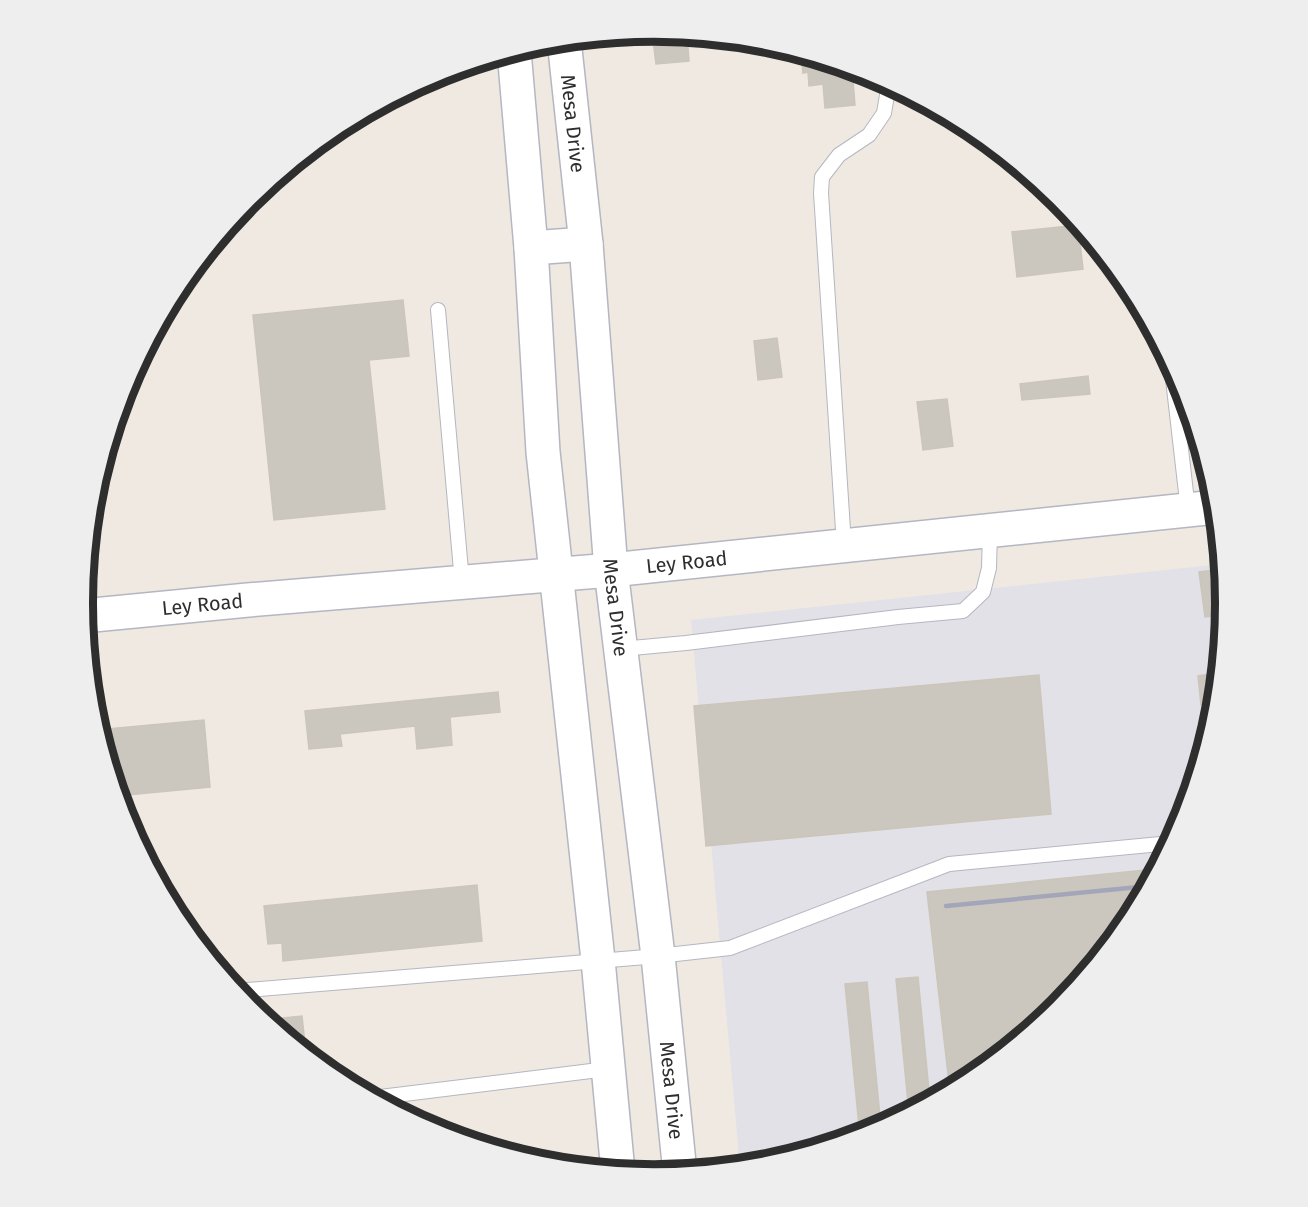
<svg xmlns="http://www.w3.org/2000/svg" width="1308" height="1207" viewBox="0 0 1308 1207" font-family="'Fira Sans',sans-serif">
  <style>
    .industrial { fill: #e3e1e8 }
    .building { fill: #cbc7bf; stroke: #cbc5ba; stroke-width: 1.5 }
    .lines { fill: none; stroke-linecap: round; stroke-linejoin: round }
    .service-casing { stroke: #b4b7c1; stroke-width: 16 }
    .secondary-casing { stroke: #b4b7c1; stroke-width: 36 }
    .service { stroke: #fff; stroke-width: 14 }
    .secondary { stroke: #fff; stroke-width: 33 }
    .rail { stroke: #a3a6b8; stroke-width: 4.5 }
    .labels { text-anchor: middle; dominant-baseline: central; stroke-width: 4.5; stroke-linejoin: round; paint-order: stroke }
    .street-label { font-size: 20px; fill: #2e2e2e; stroke: #fff }
    .rim { fill: none; stroke: #2e2e2e; stroke-width: 8 }
  </style>
  <rect width="100%" height="100%" fill="#efe9e1"/>
  <path class="industrial" d="M1222,564L1226,604L1215,715L1182,823L1129,922L1058,1008L971,1079L873,1132L765,1165L740,1167L691,620Z"/>
  <path class="building" d="M652,32L687,35L689,61L656,64Z
    M801,53L852,69L855,105L825,108L823,84L809,86L808,72L803,73Z
    M1078,225L1083,269L1017,277L1012,232Z
    M403,300L409,356L369,360L385,509L274,520L253,315Z
    M777,338L782,377L758,380L754,341Z
    M1088,376L1090,394L1022,400L1020,384Z
    M947,399L953,446L923,450L917,402Z
    M93,498L95,531H89L92,498Z
    M1223,569L1226,604L1225,615L1205,617L1199,572Z
    M1219,673L1216,703L1201,705L1198,676Z
    M1039,675L1051,814L706,846L694,706Z
    M498,692L500,712L450,717L452,745L417,749L415,726L340,734L342,746L309,749L305,711Z
    M204,720L210,787L117,796L97,730Z
    M1157,869L1129,922L1058,1008L971,1079L950,1091L927,892Z
    M477,885L482,941L283,961L282,943L268,944L264,906Z
    M918,977L930,1101L909,1113L896,979Z
    M867,982L881,1127L873,1132L860,1136L845,984Z
    M302,1016L305,1044L295,1045L264,1020Z"/>
  <g class="lines">
    <defs>
      <path id="service" d="M438,310L462,582
        M1171,362L1188,510
        M844,545L821,193L822,177L839,155L869,135L884,113L889,83
        M621,649L686,643L898,617L963,611L983,592L989,568L990,530
        M235,991L658,956L730,948L949,864L1171,843
        M372,1098L607,1069"/>
      <g id="secondary">
        <path id="s1" d="M564,40L586,244L611,570L658,956L680,1173"/>
        <path d="M514,51L531,248L543,452L598,960L618,1172"/>
        <path d="M531,248L586,244"/>
        <path id="s2" d="M83,616L248,600L611,570L1216,507"/>
      </g>
    </defs>
    <use href="#service" class="service-casing"/>
    <use href="#secondary" class="secondary-casing"/>
    <use href="#service" class="service"/>
    <use href="#secondary" class="secondary"/>
    <path class="rail" d="M946,906L1149,886"/>
  </g>
  <g class="labels">
    <g class="street-label">
      <text stroke="none"><textPath href="#s1" startOffset="84">Mesa Drive</textPath></text>
      <text stroke="none"><textPath href="#s2" startOffset="606">Ley Road</textPath></text>
      <text stroke="none"><textPath href="#s2" startOffset="120">Ley Road</textPath></text>
      <text stroke="none"><textPath href="#s1" startOffset="570">Mesa Drive</textPath></text>
      <text stroke="none"><textPath href="#s1" startOffset="1056">Mesa Drive</textPath></text>
    </g>
  </g>
  <path d="M0 0H1308V1207H0ZM93 603a561 561 0 1 1 1122 0a561 561 0 1 1-1122 0Z" fill="#eee" fill-rule="evenodd"/>
  <path class="rim" d="M93 603a561 561 0 1 1 1122 0a561 561 0 1 1-1122 0Z"/>
</svg>
